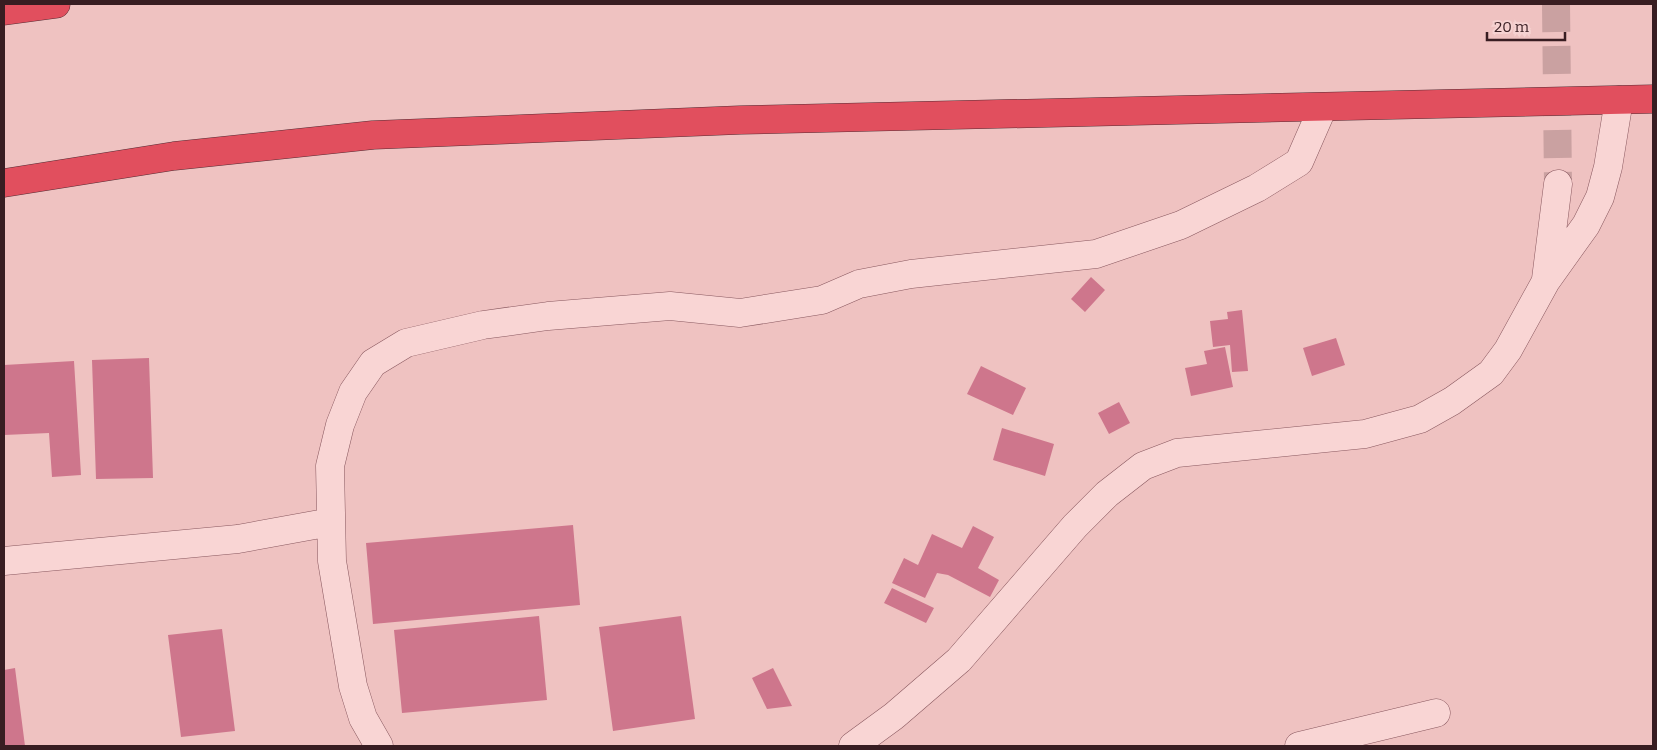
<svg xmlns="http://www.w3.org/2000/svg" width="1657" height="750" viewBox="0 0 1657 750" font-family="Bitter,serif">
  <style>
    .building { fill: #ce768c }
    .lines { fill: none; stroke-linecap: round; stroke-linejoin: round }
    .minor-tunnel { stroke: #caa1a1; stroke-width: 28; stroke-dasharray: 28 14; stroke-linecap: butt }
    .minor-casing { stroke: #89585f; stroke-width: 29 }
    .highway-casing { stroke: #562d35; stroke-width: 29 }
    .minor { stroke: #f9d5d4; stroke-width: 28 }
    .highway { stroke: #e14f5e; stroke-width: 28 }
  </style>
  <rect width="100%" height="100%" fill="#efc2c1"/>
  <path class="building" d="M1091,277L1105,290L1085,312L1071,299Z
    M1242,310L1248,371L1232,372L1230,345L1213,347L1210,321L1228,319L1227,312Z
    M1336,338L1345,365L1312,376L1303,348Z
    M1225,347L1233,387L1191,396L1185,368L1207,364L1204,351Z
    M149,358L153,478L96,479L92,360Z
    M74,361L81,475L52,477L49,433L4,435V365Z
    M981,366L1026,388L1013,415L967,394Z
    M1119,402L1130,423L1109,434L1098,413Z
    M1002,428L1054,444L1045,476L993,460Z
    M573,525L580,605L373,624L366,543Z
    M973,526L994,537L978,568L999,580L990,597L948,575L937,573L925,598L892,583L904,558L918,565L932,534L962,548Z
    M892,588L934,608L926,623L884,603Z
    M539,616L547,700L402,713L394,630Z
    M681,616L695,719L613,731L599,627Z
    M222,629L235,731L181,737L168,635Z
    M15,668L25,746H4V670Z
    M773,668L792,706L767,709L752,678Z"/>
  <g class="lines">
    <path class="minor-tunnel" d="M1556,4L1558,184"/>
    <defs>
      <path id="minor" d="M1546,279L1558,184
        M4,561L238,539L331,522
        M379,746L363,718L353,686L332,561L330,466L340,425L353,392L373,363L406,343L483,325L548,316L670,306L740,313L822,300L859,284L911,274L1096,254L1181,225L1257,188L1299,162L1323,107
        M853,746L894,716L959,660L1075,526L1107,494L1143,466L1177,453L1365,434L1420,419L1452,401L1491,373L1508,350L1546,281L1586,225L1600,197L1608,167L1619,100
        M1299,746L1436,713"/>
      <path id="highway" d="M4,11L56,4
        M4,183L174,156L373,135L740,120L1653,99"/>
    </defs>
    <use href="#minor" class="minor-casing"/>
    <use href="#highway" class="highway-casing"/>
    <use href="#minor" class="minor"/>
    <use href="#highway" class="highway"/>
  </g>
  <rect width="1657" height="750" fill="none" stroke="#381d22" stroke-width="10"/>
  <path d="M1487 32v8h78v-8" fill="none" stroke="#381d22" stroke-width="2.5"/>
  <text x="1494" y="32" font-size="15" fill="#381d22" stroke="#f6d2d1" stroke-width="4" paint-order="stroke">20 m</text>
</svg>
